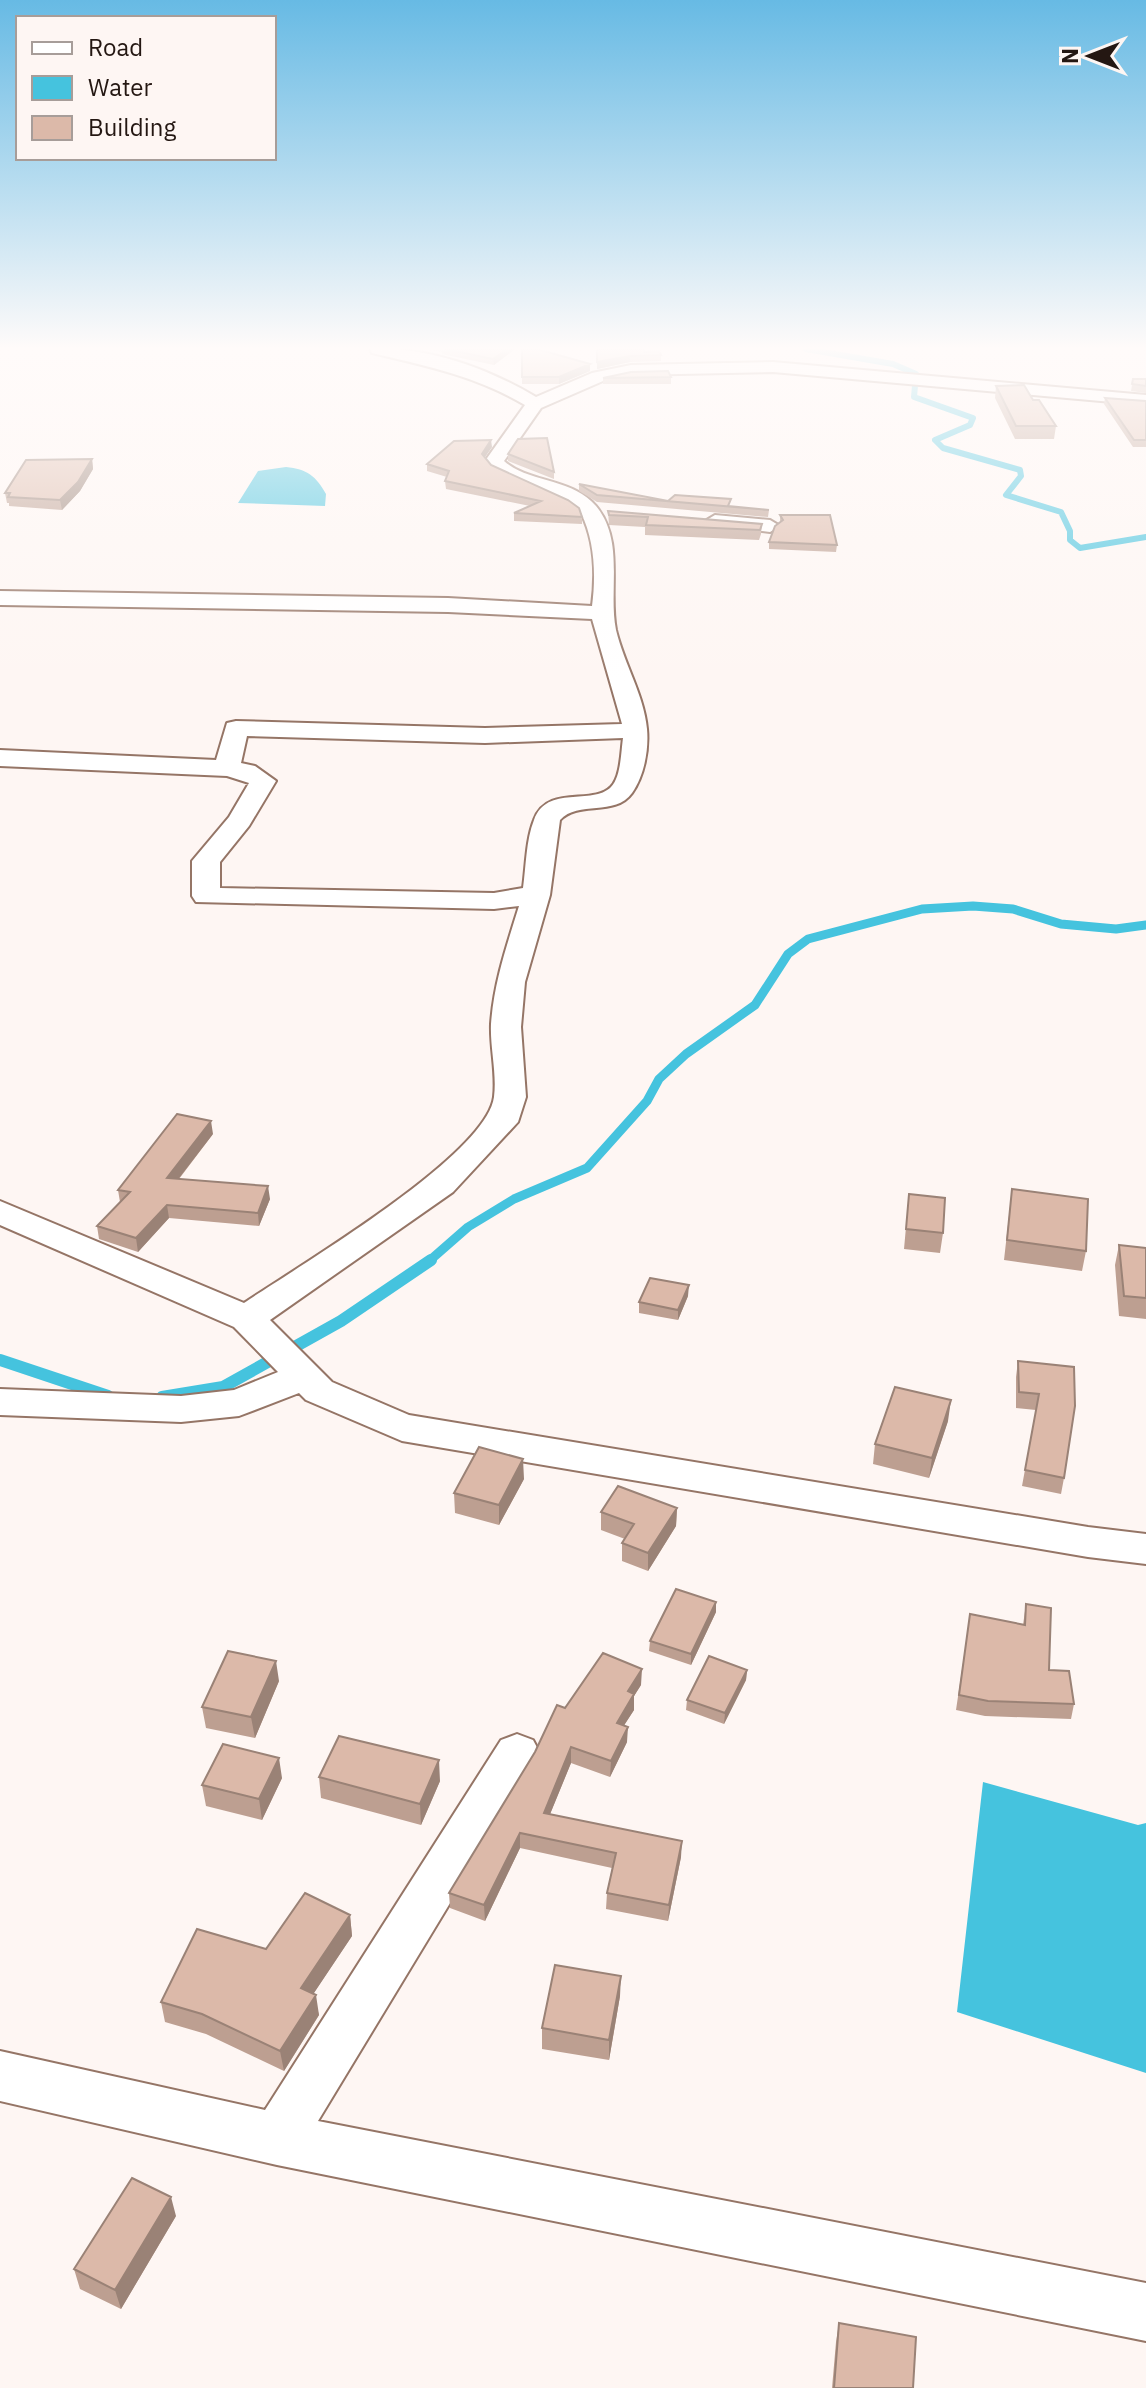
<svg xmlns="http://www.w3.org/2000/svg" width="1146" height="2388" viewBox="0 0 1146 2388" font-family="'IBM Plex Sans',sans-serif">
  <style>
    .water { fill: #45c3de }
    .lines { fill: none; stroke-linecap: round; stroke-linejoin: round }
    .stream-far2 { stroke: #45c3de; stroke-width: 6 }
    .stream-far1 { stroke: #45c3de; stroke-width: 9 }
    .stream { stroke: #45c3de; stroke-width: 12 }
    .street-casing { stroke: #957566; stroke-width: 4 }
    .street { fill: #fff; fill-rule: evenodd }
    .wall { fill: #bd9f91 }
    .shaded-wall { fill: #9a8276 }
    .building { fill: #dcb9a9; stroke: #9a8276; stroke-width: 2 }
  </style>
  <rect width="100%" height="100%" fill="#fef6f3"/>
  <path class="water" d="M286,467C307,469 316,476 326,494L325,506L238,503L258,471Z
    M983,1782L1138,1825L1146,1823V2073L957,2012Z"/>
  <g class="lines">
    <path class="stream-far2" d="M806,349L893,364L916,374L914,397L973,418L970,425L935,440L943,448L1020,470L1021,476L1006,495L1061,512L1070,531V540L1080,548L1146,537"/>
    <path class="stream-far1" d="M428,1262L468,1227L514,1199L587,1168L647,1101L659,1079L686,1054L755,1005L788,954L808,939L922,909L973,906L1013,909L1061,924L1116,929L1146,925"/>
    <path class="stream" d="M0,1360L108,1396
      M162,1397L223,1387L341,1321L431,1260"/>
    <defs>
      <path id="street" d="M370,349C427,346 487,368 536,397L592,373L631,365L773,362L1146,395V405L773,372L631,375L603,381L541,408L504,461C529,483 573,478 596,506C625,541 608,590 616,630C624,664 644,695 647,729C649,750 644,776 632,793C615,817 578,800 560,820L550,895L525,982L521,1027L526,1097L518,1122L453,1192L270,1320L332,1382L409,1415L1088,1527L1146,1534V1564L1088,1557L402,1441L306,1400L299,1393L239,1416L181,1422L0,1415V1389L181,1396L234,1390L278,1372L234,1327L0,1225V1201L244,1303C297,1267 486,1156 494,1097C497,1073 490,1048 491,1024C494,982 507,945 519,906L494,909L196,902L192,896V861L229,817L249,783L227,776L0,766V750L216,760L227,723L236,721L485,728L622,724L592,619L448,612L0,605V591L448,598L592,606C596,576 595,541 581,513C554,489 504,487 485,461L525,405C476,376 427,366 372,353ZM247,736L485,743L623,738C621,752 621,777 611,787C592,806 547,784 534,820C526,840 526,867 523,888L494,893L220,888V862L249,826L276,781L255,766L241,763Z
        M715,515L770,520L780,526L770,532L708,525L705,521Z
        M517,1734L533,1740L540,1753L533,1766L318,2121L1146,2283V2341L277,2165L0,2101V2051L265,2110L501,1740Z"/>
    </defs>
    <use href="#street" class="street-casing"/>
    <use href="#street" class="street"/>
  </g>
  <path class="wall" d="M429,349H515L494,365L442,354V352Z
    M522,349L590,371L559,384H522Z
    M597,349L644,352L661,355V361L630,362L597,369Z
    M671,377V384H603V378Z
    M1133,379H1146V393L1131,391Z
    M996,386L1033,400L1056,426L1054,439H1015L995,398Z
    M1105,398L1146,401V447H1133L1104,404Z
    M492,447L485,457L491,465L582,517V524L514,521V513L530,506L446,489L445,481L447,477L427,471V464Z
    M508,454L554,472V479L508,461Z
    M92,459L93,469L80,491L62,510L9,506V503H7L5,493Z
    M579,484L668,501L769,510L768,517L597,502L579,491Z
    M608,511L762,524L761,534L759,540L645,535V527L609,525Z
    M780,515L837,545L836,552L769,549V542L780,522Z
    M213,1134L179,1179L270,1199L259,1226L169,1218L138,1252L99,1239L97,1226L120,1202L118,1190Z
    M1012,1189L1086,1251L1082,1271L1004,1260Z
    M909,1194L943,1233L940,1253L904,1249Z
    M1119,1245L1146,1248V1319L1119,1316L1115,1265Z
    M688,1296L678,1320L639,1313V1302Z
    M1018,1361L1074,1367L1064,1478L1061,1494L1022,1486L1036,1410L1016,1408V1377Z
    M948,1421L929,1478L873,1464L875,1444Z
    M524,1479L499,1525L455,1513L454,1493Z
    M677,1508L676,1526L648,1571L622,1561V1543L625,1539L601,1530V1512Z
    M716,1602V1612L691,1665L649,1651L650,1641Z
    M1026,1604L1049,1670L1074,1704L1071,1719L985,1716L956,1710L968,1629L1023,1625Z
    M747,1670L746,1680L724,1724L686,1710L687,1700Z
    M279,1681L255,1738L206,1728L202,1707Z
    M641,1685L634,1696V1710L624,1725L627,1742L610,1777L571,1763L550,1814L681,1857L668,1921L606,1909L607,1893L612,1868L520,1848L485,1921L450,1908L449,1893L565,1708Z
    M319,1777L440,1781L421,1825L321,1798Z
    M282,1778L262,1820L206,1806L202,1785Z
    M350,1915L352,1936L313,1994L319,2015L284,2071L206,2034L165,2022L161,2002L266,1949Z
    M620,1996L609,2060L542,2049V2028Z
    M176,2216L121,2309L80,2289L74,2269Z
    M839,2323L913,2388H832L836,2342Z"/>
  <path class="shaded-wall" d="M507,349H515L494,365L493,359Z
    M630,356V362L597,369V362Z
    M590,364V371L559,384V377Z
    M491,440L492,447L482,461V454Z
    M92,459L93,469L80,491L62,510L60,500Z
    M211,1121L213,1134L169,1191L167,1178Z
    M268,1186L270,1199L259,1226L258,1213Z
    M167,1205L169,1218L138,1252L136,1238Z
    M689,1285L688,1296L678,1320V1310Z
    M951,1400L948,1421L929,1478L932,1458Z
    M523,1459L524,1479L499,1525V1505Z
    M677,1508L676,1526L648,1571V1553Z
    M716,1602V1612L691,1665V1654Z
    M276,1661L279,1681L255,1738L251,1717Z
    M642,1669L641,1685L634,1696V1710L616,1738L617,1723L628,1691Z
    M747,1670L746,1680L724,1724L725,1713Z
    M628,1727L627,1742L610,1777L611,1761Z
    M571,1747V1763L544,1829V1813Z
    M279,1758L282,1778L262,1820L259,1799Z
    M439,1760L440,1781L421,1825L420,1804Z
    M520,1833V1848L485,1921L484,1905Z
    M682,1841L681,1857L668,1921L669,1905Z
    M350,1915L352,1936L304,2008L301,1988Z
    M621,1976L620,1996L609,2060V2040Z
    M316,1995L319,2015L284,2071L280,2051Z
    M171,2197L176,2216L121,2309L115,2290Z"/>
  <path class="building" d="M445,349H507L493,359Z
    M522,349H537L590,364L559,377H522Z
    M597,349H644V352L659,351L661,355L630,356L597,362Z
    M668,371L671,377L603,378L631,372Z
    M1133,379H1146V386L1132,384Z
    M1024,385L1033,400H1039L1056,426H1016L996,386Z
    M1105,398L1146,401V440H1134Z
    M547,438L554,472L508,454L518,439Z
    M491,440L482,454L491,465L568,500L579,508L582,517L514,513L541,501L445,481L449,471L427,464L454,441Z
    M92,459L78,482L60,500L8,497L10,493H5L26,460Z
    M579,484L668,501L675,495L731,499L728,506L769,510L597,495Z
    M608,511L762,524L760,530L646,525L648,517L609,515Z
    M780,515H830L837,545L769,542L775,526L783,520Z
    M177,1114L211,1121L167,1178L268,1186L258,1213L167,1205L136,1238L97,1226L130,1192L118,1190Z
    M1012,1189L1088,1199L1086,1251L1007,1240Z
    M909,1194L945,1198L943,1233L906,1229Z
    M1119,1245L1146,1248V1298L1124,1296Z
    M650,1278L689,1285L678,1310L639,1302Z
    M1018,1361L1074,1367L1075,1406L1064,1478L1025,1470L1039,1394L1019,1392Z
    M895,1387L951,1400L932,1458L875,1444Z
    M479,1447L523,1459L499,1505L454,1493Z
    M618,1486L677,1508L648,1553L622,1543L634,1524L601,1512Z
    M676,1589L716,1602L691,1654L650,1641Z
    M1026,1604L1051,1608L1049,1670L1069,1671L1074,1704L988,1701L959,1695L970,1614L1025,1625Z
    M228,1651L276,1661L251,1717L202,1707Z
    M603,1653L642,1669L628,1691L634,1694L617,1723L628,1727L611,1761L571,1747L544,1813L682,1841L669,1905L607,1893L616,1853L520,1833L484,1905L449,1893L535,1752L557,1705L565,1708Z
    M709,1656L747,1670L725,1713L687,1700Z
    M339,1736L439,1760L420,1804L319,1777Z
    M223,1744L279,1758L259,1799L202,1785Z
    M305,1893L350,1915L301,1988L316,1995L280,2051L202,2014L161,2002L197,1929L266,1949Z
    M555,1965L621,1976L609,2040L542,2028Z
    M132,2178L171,2197L115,2290L74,2269Z
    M839,2323L916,2337L913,2388H834Z"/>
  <linearGradient id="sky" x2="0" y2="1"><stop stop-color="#67bae4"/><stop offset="0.51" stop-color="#fffbfa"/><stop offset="1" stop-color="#fffbfa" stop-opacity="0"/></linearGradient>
  <rect width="1146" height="683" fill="url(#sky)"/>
  <rect x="16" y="16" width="260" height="144" fill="#fef6f3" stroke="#a79d99" stroke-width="2"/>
  <rect x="32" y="42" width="40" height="12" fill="#ffffff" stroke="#a79d99" stroke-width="2"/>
  <text x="88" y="56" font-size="24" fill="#241712">Road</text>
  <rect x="32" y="76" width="40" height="24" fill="#45c3de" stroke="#a79d99" stroke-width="2"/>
  <text x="88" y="96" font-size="24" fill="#241712">Water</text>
  <rect x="32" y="116" width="40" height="24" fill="#dcb9a9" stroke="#a79d99" stroke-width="2"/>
  <text x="88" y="136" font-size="24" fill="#241712">Building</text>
  <g transform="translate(1090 56) rotate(270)" stroke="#fef6f3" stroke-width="6" paint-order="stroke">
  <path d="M0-6L14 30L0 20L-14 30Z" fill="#241712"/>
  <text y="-12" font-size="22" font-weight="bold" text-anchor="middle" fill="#241712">N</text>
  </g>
</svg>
